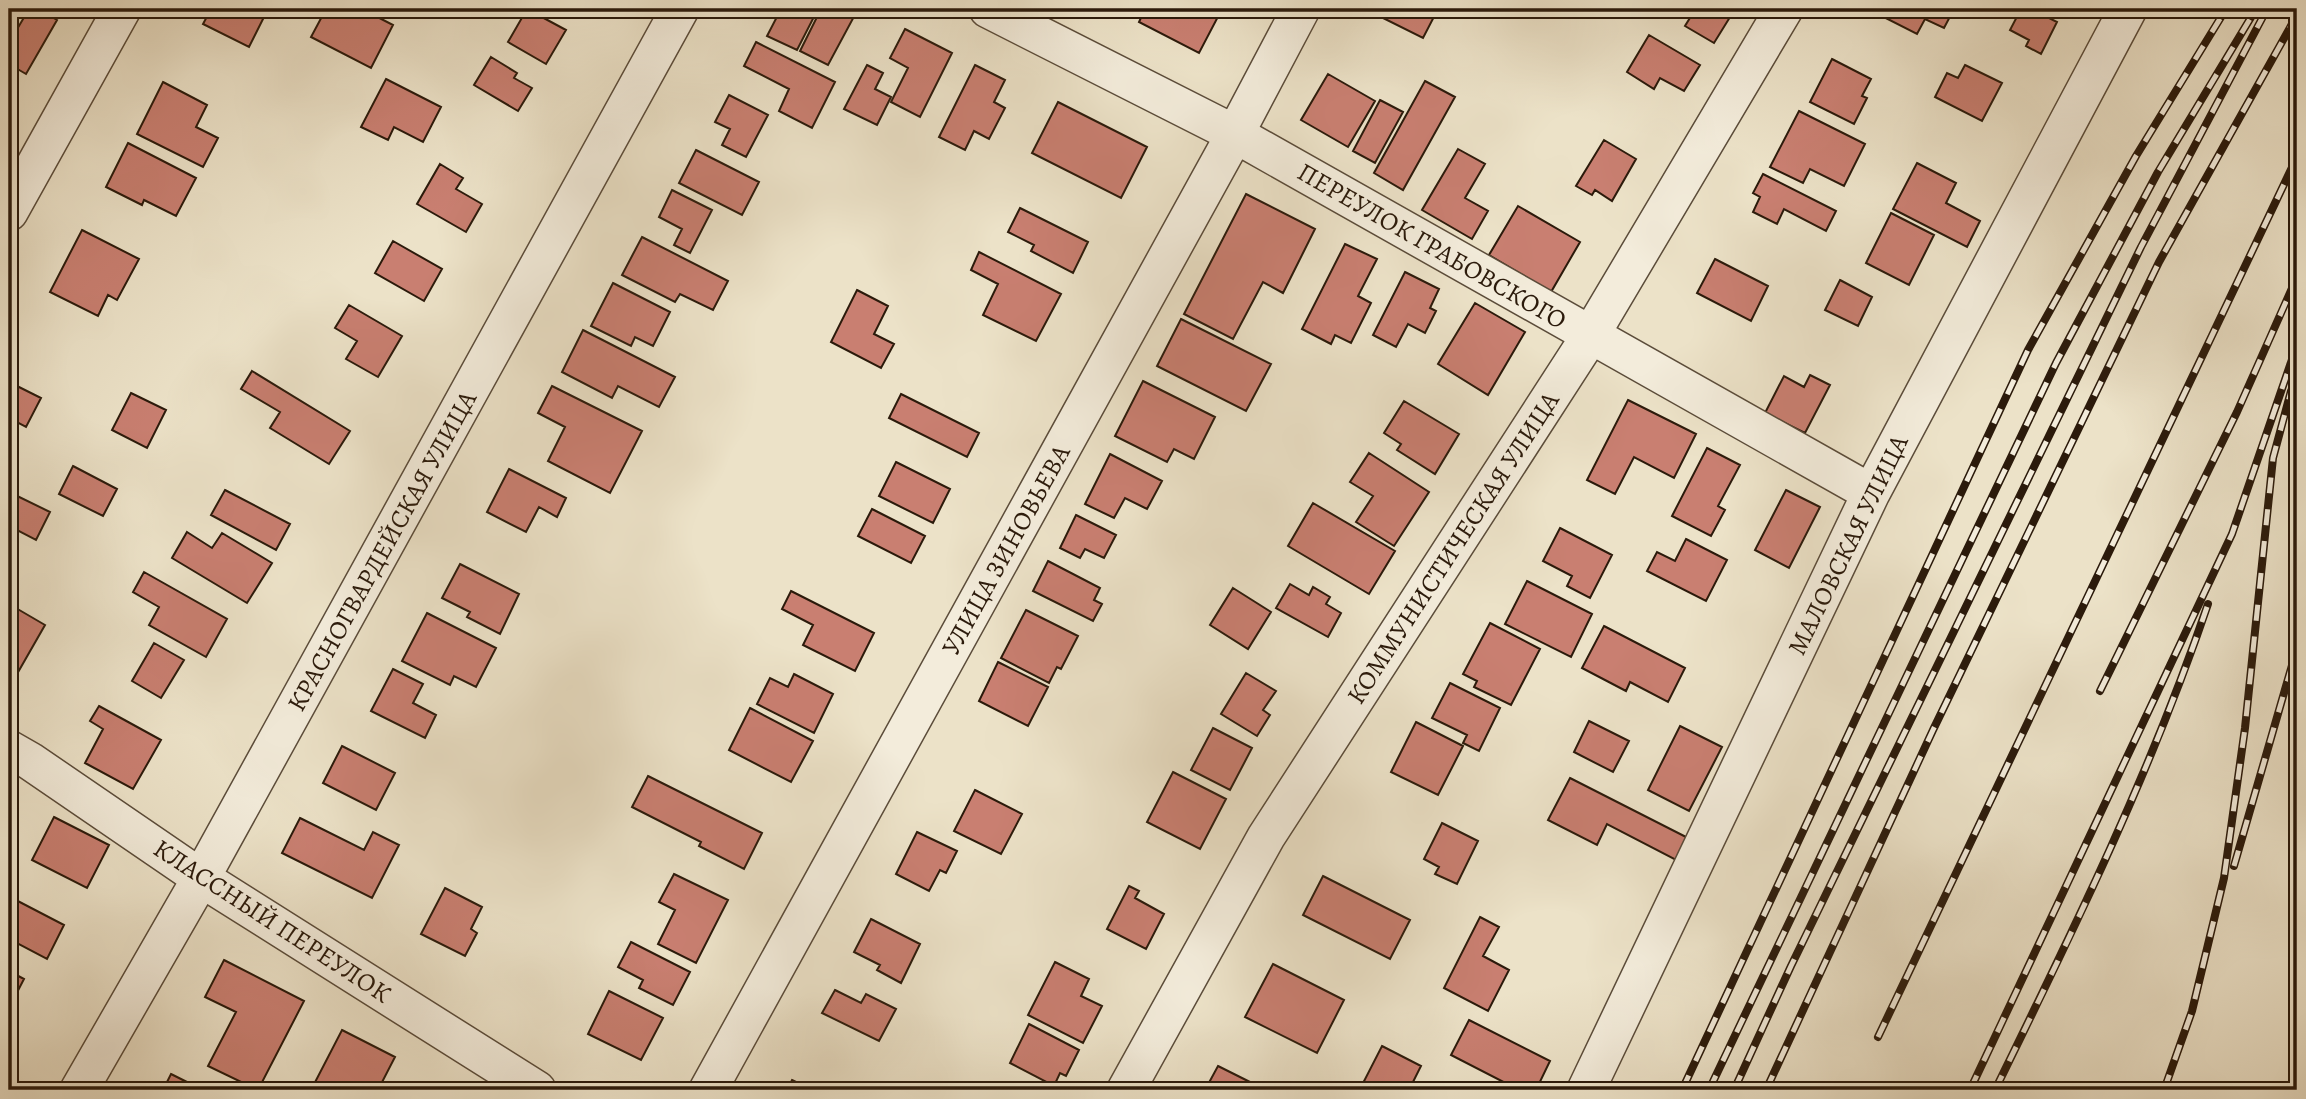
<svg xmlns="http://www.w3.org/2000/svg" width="2306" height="1099" viewBox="0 0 2306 1099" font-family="Alegreya,serif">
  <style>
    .building { fill: #c97f71; stroke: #2b1a0b; stroke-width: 2 }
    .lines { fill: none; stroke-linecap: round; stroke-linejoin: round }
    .minor-casing { stroke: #5b4c3a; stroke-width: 40 }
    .minor { stroke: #f3ecdb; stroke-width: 37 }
    .rail-casing { stroke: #2b1a0b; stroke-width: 8 }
    .rail { stroke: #f3ecdb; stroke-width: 5; stroke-dasharray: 16; stroke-linecap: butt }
    .labels { text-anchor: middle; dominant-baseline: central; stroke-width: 5; stroke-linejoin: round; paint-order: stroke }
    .street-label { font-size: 26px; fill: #2b1a0b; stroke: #f3ecdb }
  </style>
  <rect width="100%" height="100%" fill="#ece2c8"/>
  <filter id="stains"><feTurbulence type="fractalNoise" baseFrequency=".00286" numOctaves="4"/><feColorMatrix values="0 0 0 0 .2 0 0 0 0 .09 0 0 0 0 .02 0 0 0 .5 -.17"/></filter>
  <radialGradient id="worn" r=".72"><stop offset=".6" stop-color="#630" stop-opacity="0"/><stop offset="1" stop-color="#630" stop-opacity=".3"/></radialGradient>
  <path class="building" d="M29,9H38L57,20L26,74L9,64V27L16,31Z
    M211,9H268L249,47L203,24Z
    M326,9H362L393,25L371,68L311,37Z
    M527,9L566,30L546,64L508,42Z
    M781,9H818L797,50L767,36Z
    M821,9L857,11L828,65L800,51Z
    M1145,9H1222L1199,53L1139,22Z
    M1365,9H1438L1423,38Z
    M1685,9H1735L1714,43L1685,26L1693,13Z
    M1868,9H1954L1944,28L1925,19L1917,34Z
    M2021,9H2031L2057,22L2041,54L2026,46L2029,40L2010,30Z
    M905,29L952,53L920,117L891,102L908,68L890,58Z
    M1649,35L1700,65L1684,91L1660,78L1654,89L1627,72Z
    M756,42L835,82L812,128L779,111L789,89L744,66Z
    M491,57L517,73L514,78L532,88L518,111L474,85Z
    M1832,59L1871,79L1862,96L1867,98L1854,124L1810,102Z
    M867,65L883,73L875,89L891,97L877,125L844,109Z
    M975,65L1005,80L994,102L1005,108L989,139L974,131L965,150L939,137Z
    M1965,65L2002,83L1982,121L1935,97L1947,73L1958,78Z
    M1328,74L1375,101L1348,147L1301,120Z
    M386,79L441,107L423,142L394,127L388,140L361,127Z
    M1425,81L1455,97L1403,190L1374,173Z
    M163,82L207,105L196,127L218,138L203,167L137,134Z
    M729,95L768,115L746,157L722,145L730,129L715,122Z
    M1380,100L1403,112L1375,163L1353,151Z
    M1058,102L1147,147L1121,198L1032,153Z
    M1799,111L1865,144L1844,186L1810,169L1803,183L1770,167Z
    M1604,140L1636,159L1612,201L1595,190L1592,195L1576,186Z
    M128,143L196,178L176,216L144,200L142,205L106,187Z
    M1458,149L1485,164L1465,198L1488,211L1472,239L1422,210Z
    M696,150L759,182L742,215L679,183Z
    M1917,163L1956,183L1946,203L1980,221L1967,247L1893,209Z
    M440,164L463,178L456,189L482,204L466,232L417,204Z
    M1763,174L1836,211L1826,231L1784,209L1777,224L1753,212L1760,197L1753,193Z
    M672,190L712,210L690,253L674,245L682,229L659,217Z
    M1246,194L1315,229L1283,293L1263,282L1233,339L1184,314Z
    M1518,206L1580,242L1551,292L1489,255Z
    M1020,208L1088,242L1073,273L1031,251L1034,245L1008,232Z
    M1891,213L1934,235L1909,285L1866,263Z
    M82,230L139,259L117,300L108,295L98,316L50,292Z
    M642,237L728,281L713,310L680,294L675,302L622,275Z
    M393,241L442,269L424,301L375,273Z
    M1345,244L1377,259L1358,296L1371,303L1351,343L1335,335L1331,344L1302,329Z
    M979,252L1061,294L1036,341L983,315L998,284L971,270Z
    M1715,259L1768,286L1751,321L1697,293Z
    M1405,272L1439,289L1430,308L1436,311L1425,333L1408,324L1396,347L1373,335Z
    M1840,280L1872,297L1858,326L1825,310Z
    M613,283L670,312L653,346L635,337L631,346L591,326Z
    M857,290L888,306L874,334L894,344L881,368L831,342Z
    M1475,303L1525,332L1488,395L1438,364Z
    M349,305L402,336L378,377L346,359L357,341L335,328Z
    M1181,319L1271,364L1246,411L1157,366Z
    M583,330L675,377L659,407L618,386L612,398L562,372Z
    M252,371L350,431L329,464L270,428L280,412L241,389Z
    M1810,375L1830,385L1805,433L1765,413L1784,376L1804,387Z
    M1143,381L1215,417L1194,459L1174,449L1167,462L1115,436Z
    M9,382L41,398L26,427L9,418Z
    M552,386L642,431L610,493L548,461L565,427L538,413Z
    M131,393L166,410L147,448L112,430Z
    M901,394L979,433L967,457L889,418Z
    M1628,400L1696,434L1674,478L1634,457L1615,494L1587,480Z
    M1404,401L1459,434L1435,474L1397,450L1401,444L1384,433Z
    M1707,448L1740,465L1718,506L1725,510L1711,536L1672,516Z
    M1369,453L1429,492L1394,546L1356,522L1373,496L1350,482Z
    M1110,454L1162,481L1147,509L1125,498L1114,518L1085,504Z
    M896,462L950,489L933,523L879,496Z
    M73,466L117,489L103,516L59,494Z
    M509,469L566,498L557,517L539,507L526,532L487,512Z
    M225,490L290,524L276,550L211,515Z
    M1786,490L1820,507L1789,568L1755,550Z
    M9,492L50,512L36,540L9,526Z
    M1313,503L1395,551L1369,594L1288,546Z
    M872,509L925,536L911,563L858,536Z
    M1076,515L1116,535L1104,558L1085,549L1080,558L1060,548Z
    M1560,528L1612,555L1590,598L1567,586L1572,576L1543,561Z
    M187,532L212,548L222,533L272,563L247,603L172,558Z
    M1686,539L1727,560L1706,601L1647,571L1657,552L1675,561Z
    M1048,561L1100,588L1094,600L1102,604L1093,621L1033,591Z
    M460,564L519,594L500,634L467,617L470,612L442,598Z
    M144,572L227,619L206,657L149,625L159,607L133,592Z
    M1527,581L1592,614L1571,657L1505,624Z
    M1290,584L1309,595L1313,587L1330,597L1326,604L1341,613L1328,637L1276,608Z
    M1233,588L1271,612L1248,649L1210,625Z
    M791,591L874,633L855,671L803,645L813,625L782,609Z
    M9,604L45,625L9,688Z
    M1026,610L1078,636L1061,669L1057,667L1049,683L1001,658Z
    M427,613L496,648L476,687L454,676L450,685L402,661Z
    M1490,623L1540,649L1511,705L1474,687L1477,681L1463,674Z
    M1604,626L1685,668L1668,702L1630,682L1626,691L1582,668Z
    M154,643L184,660L161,698L132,681Z
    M998,662L1048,687L1028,726L979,701Z
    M393,669L423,684L413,703L436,715L425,738L371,711Z
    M1246,673L1276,691L1263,710L1270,715L1257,736L1221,714Z
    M794,674L833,694L814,733L757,704L770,678L788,687Z
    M1450,683L1500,708L1479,751L1463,743L1467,735L1432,718Z
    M99,706L161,740L133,789L85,763L103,729L90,721Z
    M750,708L813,741L791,782L729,750Z
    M1589,721L1629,741L1613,772L1574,752Z
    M1416,722L1463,746L1438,795L1391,772Z
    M1680,726L1722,747L1689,811L1648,790Z
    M1213,728L1252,748L1230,790L1191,770Z
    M342,746L395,773L376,810L323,783Z
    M1173,772L1226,799L1200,849L1147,822Z
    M648,776L762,833L744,869L699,846L701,842L632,807Z
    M1570,778L1690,839L1678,861L1607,824L1597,845L1548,820Z
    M975,790L1022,814L1001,854L954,831Z
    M54,817L109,845L87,888L32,860Z
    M300,818L364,850L373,832L399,845L372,898L282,853Z
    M1442,823L1478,841L1457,884L1435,874L1439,867L1424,859Z
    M917,832L957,851L946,873L940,870L929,891L896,874Z
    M674,874L728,900L696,963L658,944L675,910L659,902Z
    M1323,876L1410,920L1390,959L1303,915Z
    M1129,886L1139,891L1135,898L1164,914L1146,949L1107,929Z
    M445,888L482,907L471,929L477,933L465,956L421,934Z
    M12,898L64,925L47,959L9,939V905Z
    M1480,917L1499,927L1483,956L1509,970L1488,1011L1444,988Z
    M871,919L920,944L901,983L877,970L880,965L854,952Z
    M631,942L690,972L673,1005L639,988L643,980L618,967Z
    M224,960L304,1001L258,1090L208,1066L236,1012L205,997Z
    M1055,962L1089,979L1081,996L1102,1006L1083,1043L1028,1015Z
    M1273,964L1344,1000L1317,1053L1245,1017Z
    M9,971L24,979L9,1008Z
    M835,990L861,1003L866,994L896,1009L879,1041L822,1013Z
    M609,991L663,1018L641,1060L588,1034Z
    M1469,1020L1550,1061L1536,1090H1519L1451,1055Z
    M1029,1024L1079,1050L1066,1076L1060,1073L1054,1086L1010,1063Z
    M342,1030L395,1057L378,1090H311Z
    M1382,1046L1421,1066L1409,1090L1360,1089Z
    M1218,1066L1266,1090H1205Z
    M171,1074L203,1090H163Z
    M792,1080L812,1090H787Z"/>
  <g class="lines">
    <defs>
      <path id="minor" d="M988,9L1235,134L1871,493
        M9,212L122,9
        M9,749L30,761L201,878L537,1090
        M79,1090L201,878L680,9
        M708,1090L1235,134L1301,9
        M1126,1090L1266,837L1590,336L1784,9
        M1586,1090L1871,493L2128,9"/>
    </defs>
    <use href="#minor" class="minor-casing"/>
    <use href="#minor" class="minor"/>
    <defs>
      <path id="rail" d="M2100,691L2237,412L2297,277
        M2234,866L2297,648
        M1878,1037L2297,157
        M1682,1090L2028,350L2136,156L2226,9
        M1709,1090L2056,363L2158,172L2256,9
        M1734,1090L1791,966L2141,247L2267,9
        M1766,1090L1933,730L2159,262L2297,15
        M1970,1090L2232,534L2297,345
        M1995,1090C2073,931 2151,772 2208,604
        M2164,1090L2192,1011L2224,878L2245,728L2273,458L2291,391"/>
    </defs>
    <use href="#rail" class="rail-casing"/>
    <use href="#rail" class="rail"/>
  </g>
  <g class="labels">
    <g class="street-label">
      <text transform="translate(1432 246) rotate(30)">ПЕРЕУЛОК ГРАБОВСКОГО</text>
      <text transform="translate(1848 545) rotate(-64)">МАЛОВСКАЯ УЛИЦА</text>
      <text transform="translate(1453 548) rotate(-57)">КОММУНИСТИЧЕСКАЯ УЛИЦА</text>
      <text transform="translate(1006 550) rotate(-61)">УЛИЦА ЗИНОВЬЕВА</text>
      <text transform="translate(382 551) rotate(-61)">КРАСНОГВАРДЕЙСКАЯ УЛИЦА</text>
      <text transform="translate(272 921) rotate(33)">КЛАССНЫЙ ПЕРЕУЛОК</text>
    </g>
  </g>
  <rect width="2306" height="1099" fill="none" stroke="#ece2c8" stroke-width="35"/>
  <rect x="10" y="10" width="2285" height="1078" fill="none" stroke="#2b1a0b" stroke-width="3.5"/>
  <rect x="18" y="18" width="2271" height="1064" fill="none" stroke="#2b1a0b" stroke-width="2"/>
  <rect width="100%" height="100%" filter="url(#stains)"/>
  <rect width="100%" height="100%" fill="url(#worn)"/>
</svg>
